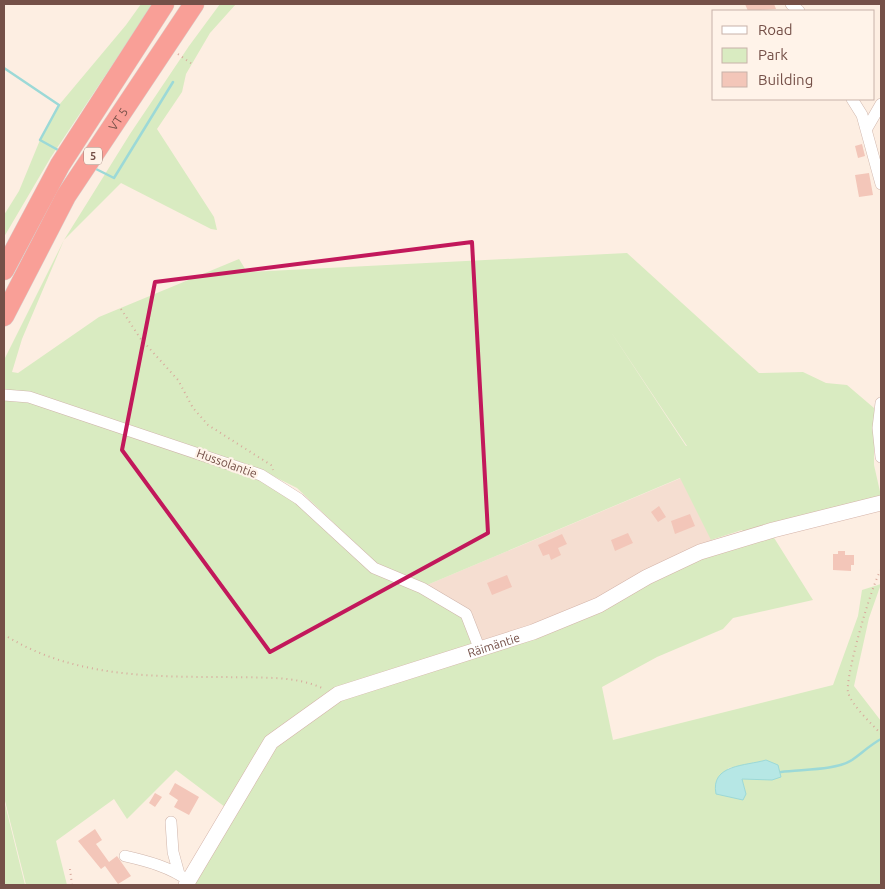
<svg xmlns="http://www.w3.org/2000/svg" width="885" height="889" viewBox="0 0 885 889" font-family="Ubuntu,sans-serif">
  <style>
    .residential { fill: #f5ded1 }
    .green { fill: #d9ebc1; fill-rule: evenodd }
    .water { fill: #b6e7e5; stroke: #9cd9d7 }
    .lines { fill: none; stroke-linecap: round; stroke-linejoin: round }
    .stream { stroke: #9cd9d7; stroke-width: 2.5 }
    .building { fill: #f3c6b9 }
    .street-casing { stroke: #d0b6ac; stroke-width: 12 }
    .secondary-casing { stroke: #d4b4a9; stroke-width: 16 }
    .highway-casing { stroke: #d8cecc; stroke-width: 21 }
    .path { stroke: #d8a99c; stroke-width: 2; stroke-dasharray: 1 4; stroke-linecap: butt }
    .street { stroke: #fff; stroke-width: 11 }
    .secondary { stroke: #fff; stroke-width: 15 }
    .highway { stroke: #f99f97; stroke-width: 20 }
    .marked { fill: none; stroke: #c2185b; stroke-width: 4; stroke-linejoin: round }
    .labels { text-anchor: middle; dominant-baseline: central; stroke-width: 4.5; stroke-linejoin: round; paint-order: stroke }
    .shield { fill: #fff3e9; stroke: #9e8178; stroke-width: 1 }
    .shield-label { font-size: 11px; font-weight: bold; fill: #755048 }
    .street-label { font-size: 12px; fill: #755048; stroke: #fff3e9 }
  </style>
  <rect width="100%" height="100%" fill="#fdeee2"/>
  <path class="residential" d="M681,478L716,547L484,649L427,585Z"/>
  <path class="green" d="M141,4H153L51,157L4,237V215L19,191L40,140L59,105L126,25Z
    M220,4H236L210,33L186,74L182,92L157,129L214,217L217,230L211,229L121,183L64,240L22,339L12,372L18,373L99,317L239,259L247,272L627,253L759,373L803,372L826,383L847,385L874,408V465L881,496L766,525L813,600L733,618L723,629L657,657L602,687L613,740L833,685L858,616L862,590L881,584L869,618L854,686L881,721V885H186L229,810L176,770L127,819L114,799L56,841L67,885H26L4,797V395L29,397L261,475L374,568L466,614L480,650L747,537L742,530L711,540L680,478L427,585L378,565L297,488L263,471L91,413L4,389V360L64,240L130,134L189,46ZM609,329L687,446H686ZM766,760L757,778L742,779L746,794L728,768L743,766Z
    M4,800L25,885H4Z"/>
  <path class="water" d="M766,760L778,765L781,777L772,780L742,779L746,794L743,800L716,794C710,764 746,766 766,760Z"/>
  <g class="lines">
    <path class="stream" d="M4,68L59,105L40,140L58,150
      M96,169L114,178L173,82
      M781,772C801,769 835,771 852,760C862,753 870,745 881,739"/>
  </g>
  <path class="building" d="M745,4H774L776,9L748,11Z
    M862,144L865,156L858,158L855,146Z
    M869,173L873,195L859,197L855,175Z
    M659,506L666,517L658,522L651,512Z
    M690,514L695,526L675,534L671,521Z
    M628,533L633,543L615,551L611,540Z
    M562,534L567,544L558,548L561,555L551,560L549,554L543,556L538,545Z
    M838,551H845V555H854V565H851V571L833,570V554H838Z
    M507,575L512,587L492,595L487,583Z
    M175,783L199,797L189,815L174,807L178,800L169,794Z
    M155,793L162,797L155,807L149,803Z
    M95,829L102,840L96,844L109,862L117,856L131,876L118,884L105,866L101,869L78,841Z"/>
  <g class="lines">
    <defs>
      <path id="street" d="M791,4L799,11
        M852,99L862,115L881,184
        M866,130L881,104
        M4,395L29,397L261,475L299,499L374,568L422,588L466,614L480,650
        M881,403L878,428L881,457
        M171,822L173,852L179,874
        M125,856C147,861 170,867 189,881"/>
      <g id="secondary">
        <path id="s1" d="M186,885L271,742L338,694L533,632L599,605L647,577L700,552L773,530L881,503"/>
      </g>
      <g id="highway">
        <path d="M4,270L60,165L164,4"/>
        <path id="s2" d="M4,316L66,196L194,4"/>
      </g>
    </defs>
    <use href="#street" class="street-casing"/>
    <use href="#secondary" class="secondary-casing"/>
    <use href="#highway" class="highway-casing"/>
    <path class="path" d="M178,54L192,64
      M121,309L140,338L178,380L193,408L208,425L271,465L273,470
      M881,570C872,583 845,677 848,692C851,705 872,724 881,734
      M8,637C74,677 152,677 226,677C258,678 296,675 324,689
      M70,869L72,885"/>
    <use href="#street" class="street"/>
    <use href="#secondary" class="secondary"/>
    <use href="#highway" class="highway"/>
  </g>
  <path class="marked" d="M472,242L488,533L270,652L122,450L155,282Z"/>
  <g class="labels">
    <rect class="shield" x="84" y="147.5" width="18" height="17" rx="4"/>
    <g class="shield-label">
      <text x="93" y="156">5</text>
    </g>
    <g class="street-label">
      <text stroke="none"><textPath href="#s2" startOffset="228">VT 5</textPath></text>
      <text transform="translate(227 463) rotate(20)">Hussolantie</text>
      <text stroke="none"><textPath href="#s1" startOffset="412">Räimäntie</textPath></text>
    </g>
  </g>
  <rect width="885" height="889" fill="none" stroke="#755048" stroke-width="10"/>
  <rect x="712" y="10" width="162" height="90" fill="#fff3e9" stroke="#c8b2a9"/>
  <rect x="722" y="26" width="25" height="8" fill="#ffffff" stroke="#c8b2a9"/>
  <text x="758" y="35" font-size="15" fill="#755048">Road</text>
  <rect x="722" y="48" width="25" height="15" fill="#d9ebc1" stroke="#c8b2a9"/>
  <text x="758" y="60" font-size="15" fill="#755048">Park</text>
  <rect x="722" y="72" width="25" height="15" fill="#f3c6b9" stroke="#c8b2a9"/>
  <text x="758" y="85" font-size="15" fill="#755048">Building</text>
</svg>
